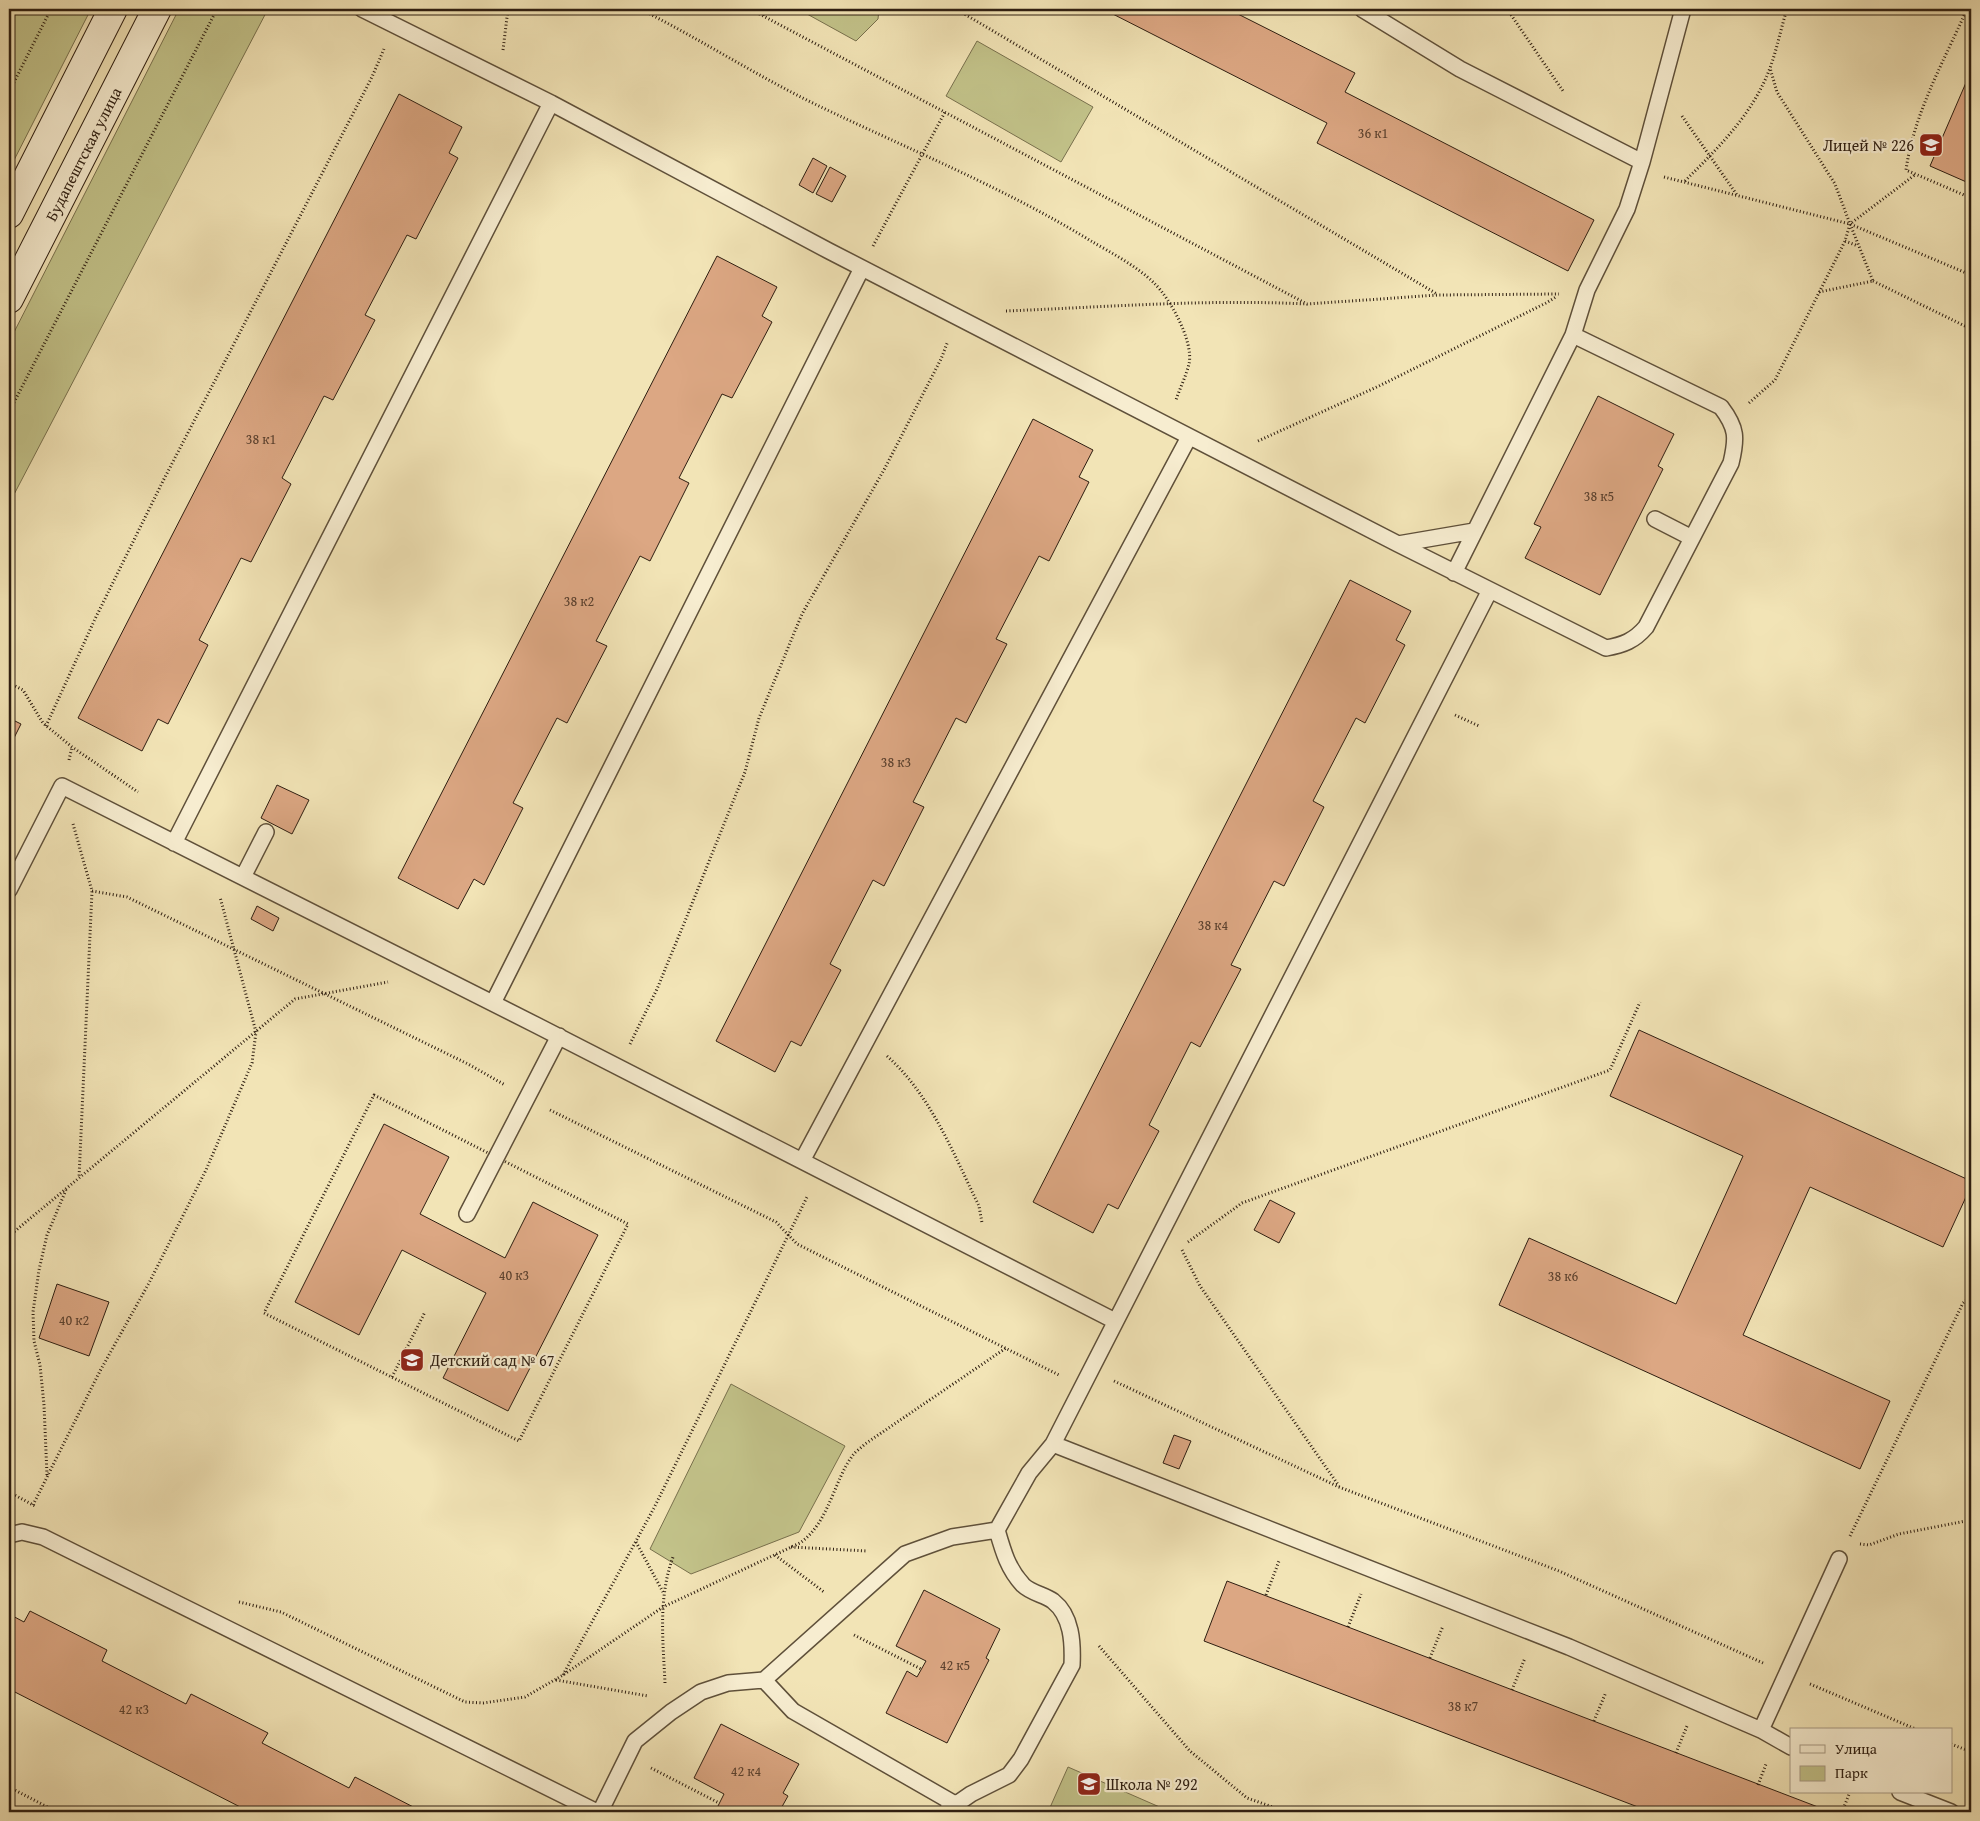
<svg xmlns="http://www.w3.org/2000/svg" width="1980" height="1821" viewBox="0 0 1980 1821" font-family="'Gentium Book Plus',serif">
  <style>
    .green { fill: #c2c289; stroke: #78704d }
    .building { fill: #dca783; stroke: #2e1e11 }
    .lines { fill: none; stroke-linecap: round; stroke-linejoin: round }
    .lane-casing { stroke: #5f503a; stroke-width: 18 }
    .secondary-casing { stroke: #2e1e11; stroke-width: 30 }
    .path { stroke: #2e1e11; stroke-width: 3; stroke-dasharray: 1 2.5; stroke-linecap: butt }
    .lane { stroke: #f7edd0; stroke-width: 15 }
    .secondary { stroke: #f7edd0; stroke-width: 28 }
    .labels { text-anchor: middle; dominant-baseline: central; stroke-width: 4.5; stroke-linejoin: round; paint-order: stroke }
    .number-label { font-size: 14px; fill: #5a402e }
    .poi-label { font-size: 16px; fill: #2e1e11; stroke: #f7edd0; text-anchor: start }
    .street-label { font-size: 16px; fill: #2e1e11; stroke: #f7edd0 }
  </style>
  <rect width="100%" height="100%" fill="#f2e4b6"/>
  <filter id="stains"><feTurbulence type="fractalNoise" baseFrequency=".004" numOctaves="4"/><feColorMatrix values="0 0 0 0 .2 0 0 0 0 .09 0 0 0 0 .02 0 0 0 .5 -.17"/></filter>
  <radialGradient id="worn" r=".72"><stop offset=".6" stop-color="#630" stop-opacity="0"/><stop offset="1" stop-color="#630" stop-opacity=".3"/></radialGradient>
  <path class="green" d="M15,9H91L9,170V21Z
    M179,9H268L9,504V342Z
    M798,9H879L878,19L856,41Z
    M977,41L1093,107L1061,162L946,96Z
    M731,1384L845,1446L799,1532L691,1574L650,1549Z
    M1068,1767L1171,1812H1048Z"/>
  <path class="building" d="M1103,9H1228L1355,73L1345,92L1594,220L1568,271L1317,143L1327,123Z
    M1971,71V184L1930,166Z
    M399,94L462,127L449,153L458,158L416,239L407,235L365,315L375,320L333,400L324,396L282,478L291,484L251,562L241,558L199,640L208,645L168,724L158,719L142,751L78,718Z
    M813,158L827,166L813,193L799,185Z
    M830,167L846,176L832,202L816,194Z
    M717,256L777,287L762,316L772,322L732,398L722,394L679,478L689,483L650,561L640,556L596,641L607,646L567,723L557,718L513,803L523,808L484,885L474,879L458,909L398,878Z
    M1598,396L1674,434L1658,466L1663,469L1600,595L1525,558L1541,527L1534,524Z
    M1033,419L1093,450L1079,477L1089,482L1049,561L1039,556L996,639L1007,644L966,723L956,718L913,802L924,807L884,886L873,880L830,964L841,970L801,1046L791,1041L775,1072L716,1041Z
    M1350,580L1411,611L1396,640L1405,645L1365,723L1356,718L1313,801L1324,807L1284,886L1274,881L1231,965L1241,969L1200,1047L1191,1042L1149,1125L1159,1131L1118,1209L1108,1204L1093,1233L1033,1202Z
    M9,718L21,724L9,748Z
    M277,785L309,800L292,834L261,818Z
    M257,906L279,918L273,931L251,919Z
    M1639,1030L1971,1181V1186L1943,1247L1810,1187L1743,1335L1890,1401L1860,1469L1499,1305L1529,1238L1676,1304L1743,1156L1610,1096Z
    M384,1124L449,1157L420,1214L505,1258L533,1202L598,1235L508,1411L443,1378L486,1293L402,1250L359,1335L295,1302Z
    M1270,1200L1295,1213L1279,1243L1254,1230Z
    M57,1284L109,1302L89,1356L39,1338Z
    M1174,1435L1191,1441L1179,1469L1163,1463Z
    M1227,1581L1348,1627L1831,1812H1651L1204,1641Z
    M924,1590L1000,1629L986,1658L989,1660L947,1743L886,1713L907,1671L917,1677L926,1661L896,1646Z
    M30,1611L107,1650L102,1661L186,1704L191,1694L268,1733L262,1743L349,1788L355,1777L423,1812H250L9,1689V1614L24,1622Z
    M721,1724L799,1764L783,1793L788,1796L779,1812H715L724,1794L694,1778Z
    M705,1808L715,1812H703Z"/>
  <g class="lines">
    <defs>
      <path id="lane" d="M362,9L551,103L829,251L1398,544L1606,648C1623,645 1634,641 1646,627L1731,463C1737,438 1737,428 1721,407L1573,335
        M1362,9L1460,69L1642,162L1627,209L1587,290L1573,335L1454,573
        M1642,162L1683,9
        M1655,519L1692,538
        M1398,544L1474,531
        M174,843L551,103
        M243,877L266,832
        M9,890L62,786L536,1025L1115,1321
        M493,1003L862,268
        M802,1161L1189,437
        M467,1214L559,1036
        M1053,1444L1569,1647L1761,1730L1791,1747
        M9,1535L22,1532L43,1537L597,1812
        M764,1680L793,1711L955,1804
        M1761,1730L1839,1559
        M1900,1792L1951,1812
        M600,1812L635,1741L671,1712L701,1692L728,1683L764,1680L905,1554L952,1537L997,1530L1029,1473L1053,1444L1490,590
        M945,1812L971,1794L1009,1775L1021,1759L1072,1665C1073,1643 1072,1616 1053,1601C1045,1595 1031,1593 1023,1585C1008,1569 1003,1551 997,1530"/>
      <path id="secondary" d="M9,214L113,9
        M9,299L157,9"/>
    </defs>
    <use href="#lane" class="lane-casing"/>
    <use href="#secondary" class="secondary-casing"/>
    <path class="path" d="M640,9C702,40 760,78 823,108C913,151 1006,189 1091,241C1110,252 1138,267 1154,283C1170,298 1194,342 1189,364C1186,376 1180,388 1176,400
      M750,9L1307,304L1438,295L1559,294
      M956,9L1437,294
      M1507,9L1563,91
      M1967,9C1944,61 1914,113 1906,170L1971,198
      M763,15L766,9
      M503,50L508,9
      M9,92L51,9
      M1682,116L1737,195
      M1664,177L1850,224L1971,275
      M1685,181C1719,147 1753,114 1770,68C1777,49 1781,28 1787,9
      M1845,241L1858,246
      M873,246L945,112
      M1873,281L1971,329
      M1819,292L1873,281L1850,224L1916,174
      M1006,311C1106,307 1207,299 1307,304
      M1749,403L1775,380L1845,241L1850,224L1835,184L1777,92L1770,68
      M9,412L217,9
      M1258,441L1379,386L1546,303L1556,297
      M9,683L23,690L43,723L72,747L138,792
      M1455,715L1479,726
      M46,726L95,619L163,481L372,77L384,49
      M69,760L72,747
      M73,824L92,891L79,1178
      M92,891L127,897L468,1064L505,1085
      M630,1044L657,989L685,921L745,772L759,718L802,614L885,468L941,359L948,341
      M887,1056C931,1095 954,1155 979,1206L982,1223
      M374,1095L628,1224L519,1441L264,1313Z
      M550,1110L776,1222L797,1244L1059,1375
      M9,1236L295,999L388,982
      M1188,1242L1242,1203L1610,1070L1640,1002
      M1182,1250L1200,1286L1339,1486
      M392,1377L425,1312
      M1114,1381L1339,1487L1559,1571L1763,1663
      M47,1475L44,1405L40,1365L34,1341L33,1312L39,1270L47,1235L66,1190
      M9,1492L35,1506
      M33,1505L100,1371L149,1283L206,1170L252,1063L256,1032L220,897
      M1850,1536L1963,1303L1971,1296
      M636,1542L663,1592
      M1860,1544L1869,1545L1899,1534L1971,1520
      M791,1547L867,1551
      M775,1555L824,1592
      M1266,1595L1279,1561
      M239,1602L281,1612L465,1702L483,1703L525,1697L563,1675L663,1607L800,1543C829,1523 834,1480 853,1455C856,1451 861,1448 865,1444L1006,1348
      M1348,1627L1361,1594
      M854,1635L921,1669
      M1099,1646L1190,1751L1247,1798L1287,1812
      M1430,1658L1443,1626
      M563,1675L654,1508L808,1195
      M556,1680L648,1696
      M665,1683C663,1640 658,1598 673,1557
      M1810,1684L1918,1730
      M1512,1690L1525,1658
      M1594,1721L1606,1692
      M1951,1744L1969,1751L1971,1761
      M1969,1751L1971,1683
      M1676,1753L1687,1726
      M651,1768L719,1803
      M1758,1785L1766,1764
      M9,1787L57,1812
      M1842,1812L1850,1792"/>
    <use href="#lane" class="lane"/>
    <use href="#secondary" class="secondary"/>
  </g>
  <defs>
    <symbol id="school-square" viewBox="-11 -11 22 22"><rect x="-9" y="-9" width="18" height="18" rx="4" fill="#8f2418" stroke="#f7edd0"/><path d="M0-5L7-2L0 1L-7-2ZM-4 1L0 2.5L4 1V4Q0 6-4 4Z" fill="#fff"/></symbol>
  </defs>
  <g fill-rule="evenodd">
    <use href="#school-square" x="1917" y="131" width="28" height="28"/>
    <use href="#school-square" x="398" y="1346" width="28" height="28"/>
    <use href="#school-square" x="1075" y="1770" width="28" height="28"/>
  </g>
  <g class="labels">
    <g class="number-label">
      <text x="1373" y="133">36 к1</text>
      <text x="261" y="439">38 к1</text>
      <text x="1599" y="496">38 к5</text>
      <text x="579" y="601">38 к2</text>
      <text x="896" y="762">38 к3</text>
      <text x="1213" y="925">38 к4</text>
      <text x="514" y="1275">40 к3</text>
      <text x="1563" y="1276">38 к6</text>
      <text x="74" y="1320">40 к2</text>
      <text x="955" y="1665">42 к5</text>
      <text x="1463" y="1706">38 к7</text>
      <text x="134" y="1709">42 к3</text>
      <text x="746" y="1771">42 к4</text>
    </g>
    <g class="poi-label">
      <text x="1914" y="145" text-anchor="end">Лицей № 226</text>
      <text x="430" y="1360">Детский сад № 67</text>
      <text x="1106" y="1784">Школа № 292</text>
    </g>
    <g class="street-label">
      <text transform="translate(83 154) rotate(-63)">Будапештская улица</text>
    </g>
  </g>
  <rect width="1980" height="1821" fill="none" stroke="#f2e4b6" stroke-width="30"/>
  <rect x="10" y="10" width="1960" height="1801" fill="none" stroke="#2e1e11" stroke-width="2.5"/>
  <rect x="15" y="15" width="1950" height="1791" fill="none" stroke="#2e1e11"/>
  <rect x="1790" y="1728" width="162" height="65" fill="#f7edd0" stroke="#a79a84"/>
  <rect x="1800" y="1745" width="25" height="8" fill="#f7edd0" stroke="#a79a84"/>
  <text x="1835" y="1754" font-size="15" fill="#2e1e11">Улица</text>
  <rect x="1800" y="1766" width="25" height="15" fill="#c2c289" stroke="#a79a84"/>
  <text x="1835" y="1778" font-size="15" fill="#2e1e11">Парк</text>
  <rect width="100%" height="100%" filter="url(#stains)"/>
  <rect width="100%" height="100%" fill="url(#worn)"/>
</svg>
